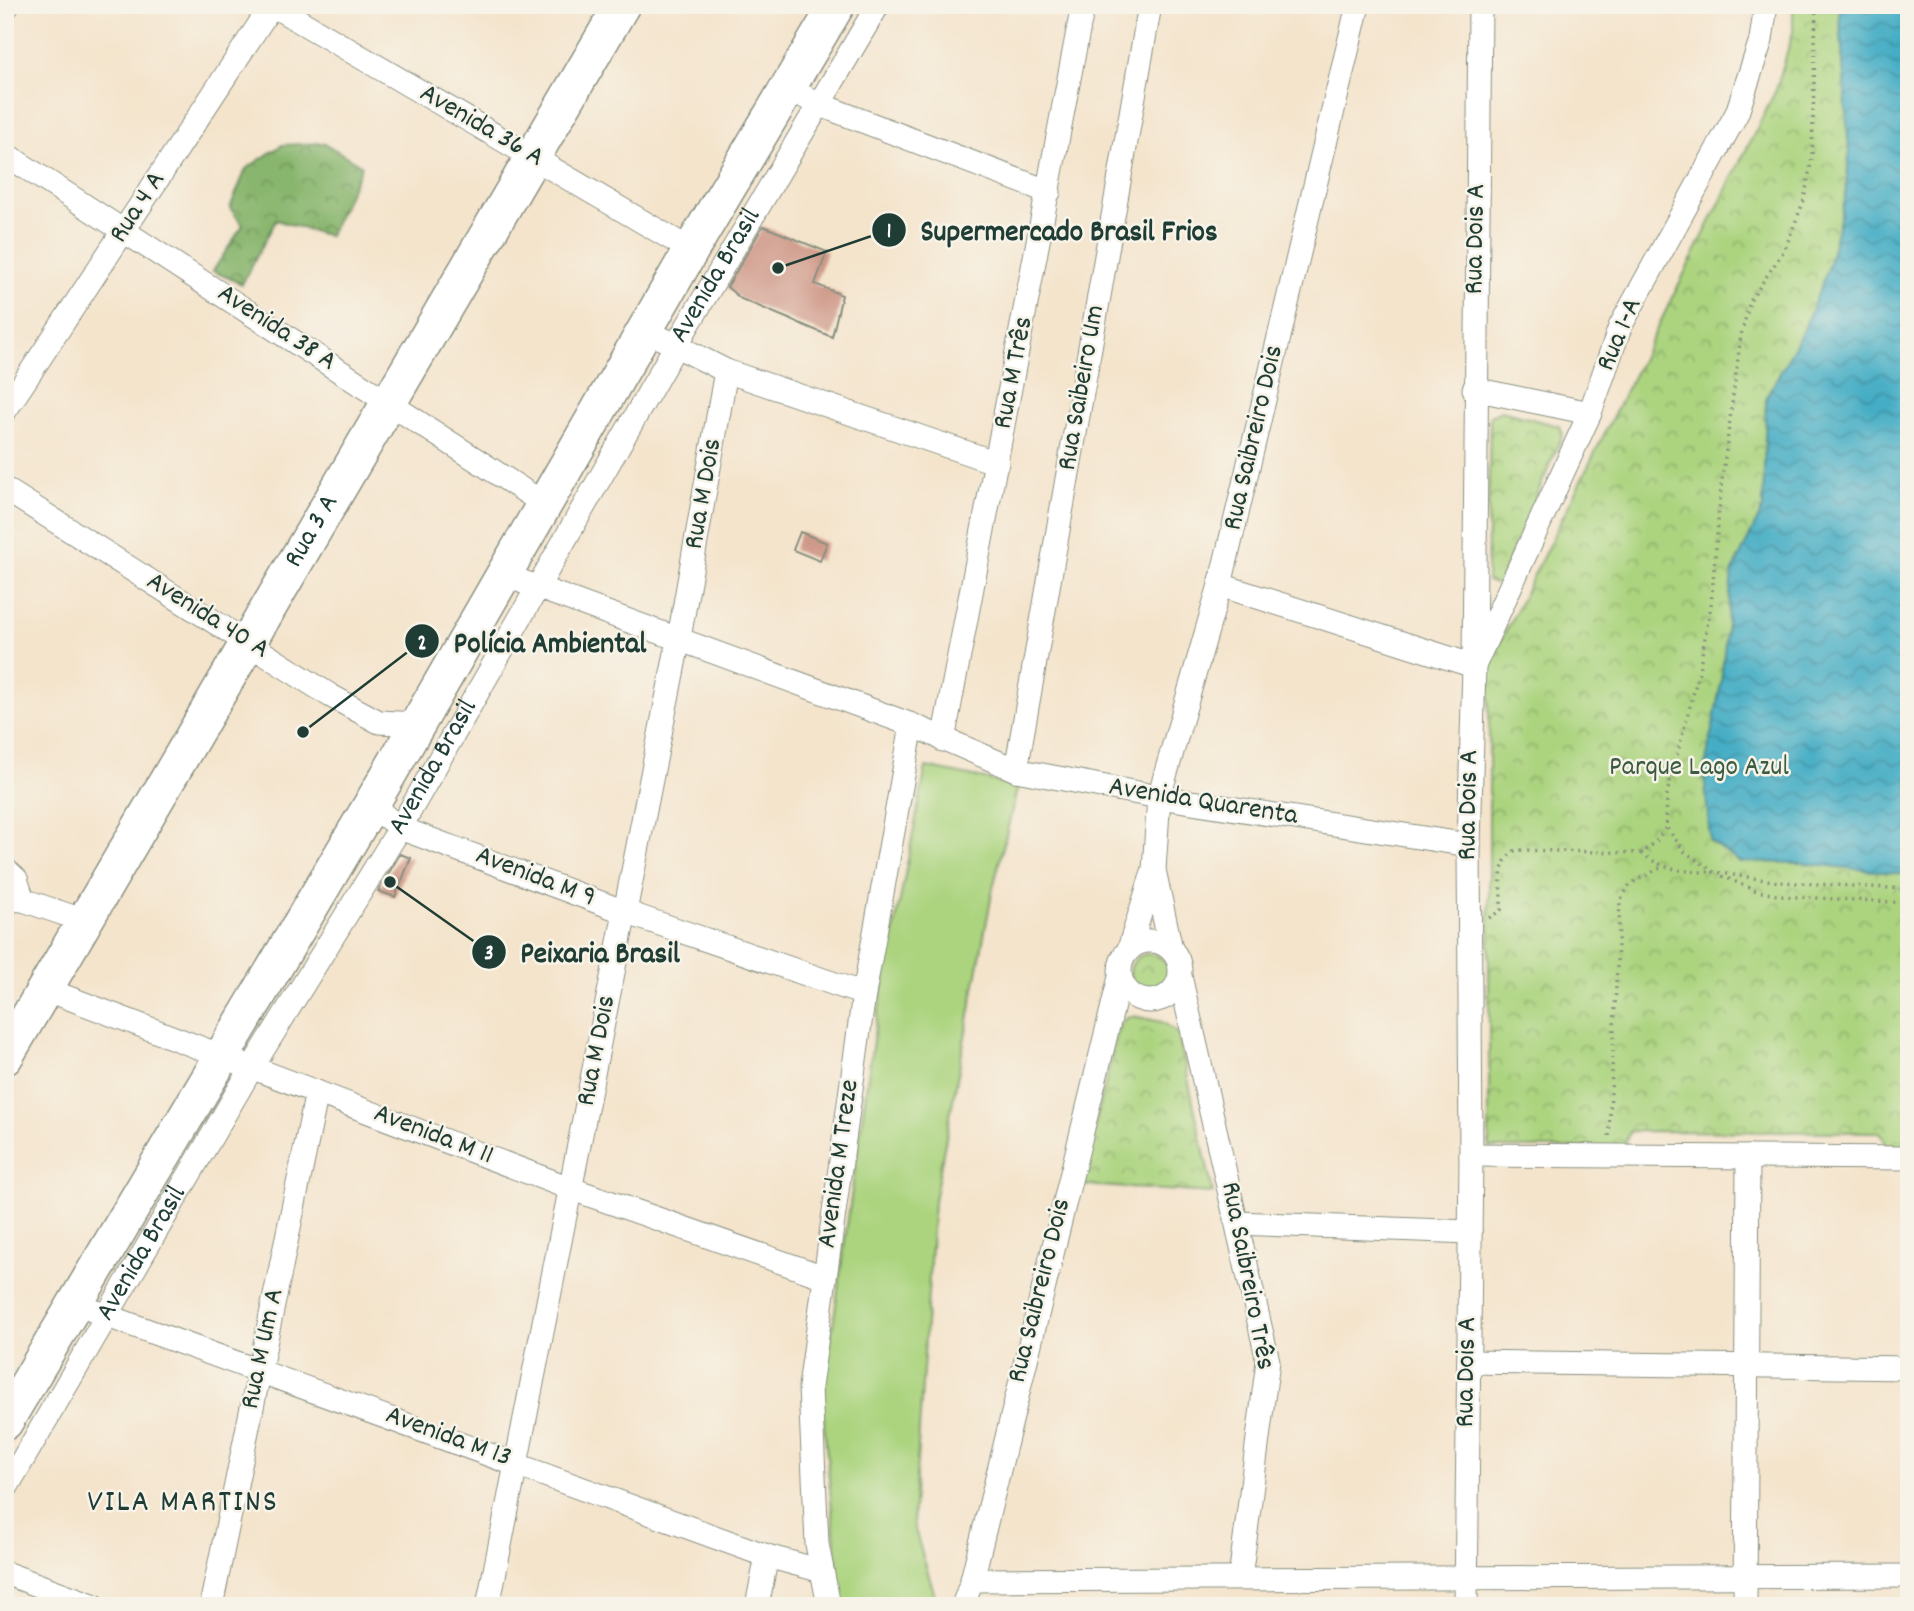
<svg xmlns="http://www.w3.org/2000/svg" width="1914" height="1611" viewBox="0 0 1914 1611" font-family="Dekko,sans-serif">
  <style>
    .grass { fill: #acd47f; stroke: #66885a; stroke-width: 2 }
    .forest { fill: url(#forest-crowns); stroke: #547a51; stroke-width: 2 }
    .park { fill: url(#park-crowns); stroke: #66885a; stroke-width: 2 }
    .water { fill: url(#water-waves); stroke: #32757c; stroke-width: 2 }
    .building { fill: #cf9989 }
    .lines { fill: none; stroke-linecap: round; stroke-linejoin: round }
    .minor-casing { stroke: #8a9080; stroke-width: 25 }
    .primary-casing { stroke: #8a9080; stroke-width: 38 }
    .path { stroke: #8a9080; stroke-width: 3.5; stroke-dasharray: 2 5; stroke-linecap: butt }
    .minor { stroke: #fff; stroke-width: 23 }
    .primary { stroke: #fff; stroke-width: 35 }
    .labels { text-anchor: middle; dominant-baseline: central; stroke-width: 5; stroke-linejoin: round; paint-order: stroke }
    .street-label { font-size: 28px; fill: #1f3d34; stroke: #f7f3e8 }
    .park-label { font-size: 28px; fill: #3b5b43; stroke: #f7f3e8 }
    .quarter-label { font-size: 32px; letter-spacing: 2px; fill: #1f3d34; stroke: #f7f3e8 }
    .leader { fill: none; stroke: #1f3d34; stroke-width: 2.5 }
    .callout-dot { fill: #1f3d34; stroke: #f7f3e8; stroke-width: 2.5 }
    .mark-label { font-size: 21px; text-anchor: middle; font-weight: bold; fill: #fff }
    .callout-label { font-size: 30px; text-anchor: middle; font-weight: bold; fill: #1f3d34; stroke: #f7f3e8; stroke-width: 5; stroke-linejoin: round; paint-order: stroke }
  </style>
  <defs>
    <pattern id="forest-crowns" width="20" height="18" patternUnits="userSpaceOnUse" patternTransform="scale(1.75)"><rect width="20" height="18" fill="#89b66e"/><path d="M2 6a3 3 0 1 1 6 0M12 15a3 3 0 1 1 6 0" fill="none" stroke="#6f955b"/></pattern>
    <pattern id="park-crowns" width="20" height="18" patternUnits="userSpaceOnUse" patternTransform="scale(1.75)"><rect width="20" height="18" fill="#acd47f"/><path d="M2 6a3 3 0 1 1 6 0M12 15a3 3 0 1 1 6 0" fill="none" stroke="#8bad69"/></pattern>
    <pattern id="water-waves" width="16" height="10" patternUnits="userSpaceOnUse" patternTransform="scale(1.75)"><rect width="16" height="10" fill="#45adc5"/><path d="M0 5q4-4 8 0t8 0" fill="none" stroke="#398ea1"/></pattern>
  </defs>
  <rect width="100%" height="100%" fill="#f7f3e8"/>
  <filter id="ink" filterUnits="userSpaceOnUse"><feTurbulence type="fractalNoise" baseFrequency=".0143" numOctaves="2"/><feDisplacementMap in="SourceGraphic" scale="14" xChannelSelector="R" yChannelSelector="G"/><feConvolveMatrix kernelMatrix="1 2 1 2 8 2 1 2 1" color-interpolation-filters="sRGB"/></filter>
  <filter id="wash" filterUnits="userSpaceOnUse"><feTurbulence type="fractalNoise" baseFrequency=".00686" numOctaves="4" result="noise"/><feDisplacementMap in="SourceGraphic" scale="28" xChannelSelector="R" yChannelSelector="G"/><feGaussianBlur stdDeviation="1.57" result="paint"/><feColorMatrix in="noise" values="0 0 0 0 0 0 0 0 0 0 0 0 0 0 0 0 0 1.4 0 .05"/><feComposite in="paint" operator="in"/></filter>
  <g filter="url(#wash)">
    <rect width="100%" height="100%" fill="#f4e4cc"/>
    <path class="grass" d="M926,767L1018,786L993,888L934,1201L913,1523L938,1606H841L822,1403L874,1034Z"/>
    <path class="forest" d="M324,143L362,166L329,236L276,220L242,284L213,271L243,225L230,208L246,169L282,145Z"/>
    <path class="park" d="M1793,5H1909V1151H1891L1880,1132L1630,1131L1623,1148H1489V665L1776,90L1793,32Z
      M1501,411L1559,426L1563,434L1498,585L1487,581L1490,416Z
      M1130 973a19 19 0 1 1 38 0a19 19 0 1 1-38 0Z
      M1133,1016L1162,1022L1178,1033L1213,1193L1081,1185L1119,1026L1125,1019Z"/>
    <path class="water" d="M1839,5H1909V875L1802,863L1740,862L1710,841L1704,772L1721,682L1732,573L1763,508L1766,398L1803,331L1827,271L1845,199L1849,154Z"/>
    <g id="blocks">
      <path class="building" d="M763,226L827,252L815,284L842,295L832,337L741,299L727,287Z
        M800,532L827,543L820,561L793,550Z
        M400,854L411,858L395,897L378,891Z"/>
    </g>
  </g>
  <g filter="url(#ink)">
    <use href="#blocks" fill-opacity="0" stroke="#8a9080" stroke-width="2"/>
    <g class="lines">
      <defs>
        <g id="minor">
          <path d="M272,5L691,250"/>
          <path d="M5,9L8,5"/>
          <path d="M805,97L818,104L1049,192"/>
          <path d="M5,154L546,505"/>
          <path d="M663,339L726,371L997,463"/>
          <path d="M1474,389L1590,413"/>
          <path d="M5,411L272,5"/>
          <path d="M5,489L331,696L379,722L417,724"/>
          <path d="M523,582L912,725L1016,770L1159,797L1469,845"/>
          <path d="M1220,585L1474,666L1590,413L1620,327L1737,113L1761,40L1766,5"/>
          <path d="M943,740L1083,5"/>
          <path d="M1016,770L1150,5"/>
          <path d="M371,805L400,828L625,912L864,994"/>
          <path d="M5,869L16,879L23,900"/>
          <path d="M1154,870L1171,949"/>
          <path d="M5,899L23,900L85,921"/>
          <circle cx="1150" cy="971" r="30"/>
          <path d="M1129,949L1154,869L1159,797L1220,585L1358,5"/>
          <path d="M1180,976L1268,1361L1240,1578"/>
          <path d="M45,989L572,1189L824,1277"/>
          <path d="M1471,1155L1909,1158"/>
          <path d="M1237,1223L1470,1232"/>
          <path d="M94,1311L767,1556L822,1571"/>
          <path d="M1469,1362L1909,1368"/>
          <path id="s1" d="M5,1490L251,1069L400,828L675,347L878,5"/>
          <path d="M5,1573L95,1606"/>
          <path d="M972,1580L1909,1576"/>
          <path d="M211,1606L317,1092"/>
          <path d="M488,1606L679,638L726,371"/>
          <path d="M757,1606L767,1556"/>
          <path d="M829,1606L817,1544L810,1387L864,994L912,725"/>
          <path d="M963,1606L972,1580L1120,977"/>
          <path d="M1466,1606L1471,1155L1469,845L1474,666L1480,5"/>
          <path d="M1745,1606L1748,1157"/>
        </g>
        <g id="primary">
          <path id="s2" d="M5,1057L622,5"/>
          <path d="M5,1422L371,805L691,250L837,5"/>
        </g>
      </defs>
      <use href="#minor" class="minor-casing"/>
      <use href="#primary" class="primary-casing"/>
      <path class="path" d="M1816,5L1812,158L1804,200L1785,249L1750,301L1741,335L1721,488L1711,605L1698,676L1667,793L1666,827L1685,852L1714,872L1779,882L1909,889
        M1641,853C1664,870 1683,872 1711,872
        M1722,876L1757,891L1781,896L1909,903
        M1489,918L1501,910C1502,890 1495,861 1516,850L1641,853L1655,843L1666,827
        M1609,1136L1620,901L1630,884L1662,867"/>
      <use href="#minor" class="minor"/>
      <use href="#primary" class="primary"/>
    </g>
  </g>
  <g class="labels">
    <g class="street-label">
      <text transform="translate(481 127) rotate(30)">Avenida 36 A</text>
      <text transform="translate(139 208) rotate(-57)">Rua 4 A</text>
      <text transform="translate(1477 239) rotate(-89)">Rua Dois A</text>
      <text stroke="none"><textPath href="#s1" startOffset="1407">Avenida Brasil</textPath></text>
      <text transform="translate(276 329) rotate(33)">Avenida 38 A</text>
      <text transform="translate(1621 335) rotate(-67)">Rua 1-A</text>
      <text transform="translate(1015 373) rotate(-79)">Rua M Três</text>
      <text transform="translate(1083 388) rotate(-80)">Rua Saibeiro Um</text>
      <text transform="translate(1255 438) rotate(-77)">Rua Saibreiro Dois</text>
      <text transform="translate(705 494) rotate(-80)">Rua M Dois</text>
      <text stroke="none"><textPath href="#s2" startOffset="609">Rua 3 A</textPath></text>
      <text transform="translate(207 617) rotate(32)">Avenida 40 A</text>
      <text stroke="none"><textPath href="#s1" startOffset="840">Avenida Brasil</textPath></text>
      <text transform="translate(1203 803) rotate(9)">Avenida Quarenta</text>
      <text transform="translate(1470 805) rotate(-89)">Rua Dois A</text>
      <text transform="translate(535 878) rotate(21)">Avenida M 9</text>
      <text transform="translate(598 1051) rotate(-79)">Rua M Dois</text>
      <text transform="translate(433 1136) rotate(21)">Avenida M 11</text>
      <text transform="translate(840 1164) rotate(-82)">Avenida M Treze</text>
      <text stroke="none"><textPath href="#s1" startOffset="273">Avenida Brasil</textPath></text>
      <text transform="translate(1246 1276) rotate(79)">Rua Saibreiro Três</text>
      <text transform="translate(1041 1291) rotate(-76)">Rua Saibreiro Dois</text>
      <text transform="translate(264 1349) rotate(-78)">Rua M Um A</text>
      <text transform="translate(1468 1372) rotate(-89)">Rua Dois A</text>
      <text transform="translate(448 1438) rotate(20)">Avenida M 13</text>
    </g>
    <g class="park-label">
      <text x="1699" y="769">Parque Lago Azul</text>
    </g>
    <g class="quarter-label">
      <text x="183" y="1504">VILA MARTINS</text>
    </g>
  </g>
  <path class="leader" d="M778 268L889 230M303 732L422 641M390 882L489 952"/>
  <g class="callout-dot">
    <circle cx="778" cy="268" r="7"/>
    <circle cx="303" cy="732" r="7"/>
    <circle cx="390" cy="882" r="7"/>
    <circle cx="889" cy="230" r="18"/>
    <circle cx="422" cy="641" r="18"/>
    <circle cx="489" cy="952" r="18"/>
  </g>
  <g class="mark-label">
    <text x="889" y="237">1</text>
    <text x="422" y="649">2</text>
    <text x="489" y="959">3</text>
  </g>
  <g class="callout-label">
    <text x="1069" y="240">Supermercado Brasil Frios</text>
    <text x="550" y="652">Polícia Ambiental</text>
    <text x="600" y="962">Peixaria Brasil</text>
  </g>
  <rect width="1914" height="1611" fill="none" stroke="#f7f3e8" stroke-width="28"/>
</svg>
